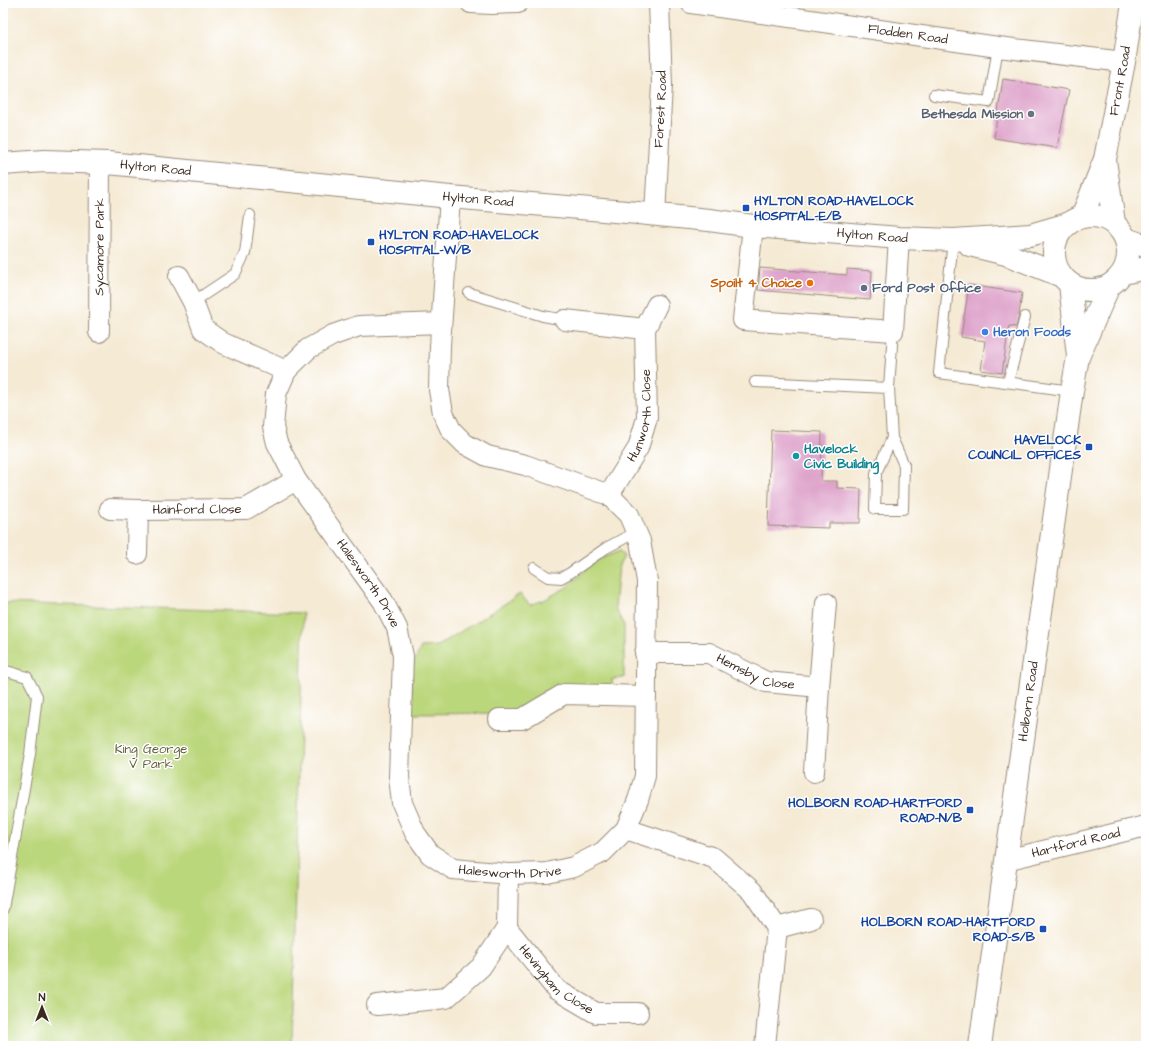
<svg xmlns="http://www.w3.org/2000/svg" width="1149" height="1049" viewBox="0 0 1149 1049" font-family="'Architects Daughter',sans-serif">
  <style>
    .green { fill: #bbd77c; stroke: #7b804d }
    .building { fill: #dea3cb }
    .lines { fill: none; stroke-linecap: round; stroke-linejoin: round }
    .service-casing { stroke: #988a79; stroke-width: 12 }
    .minor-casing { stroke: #988a79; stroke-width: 22 }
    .tertiary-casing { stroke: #988a79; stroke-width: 24 }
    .secondary-casing { stroke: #988a79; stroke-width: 24 }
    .service { stroke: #fff; stroke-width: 10 }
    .minor { stroke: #fff; stroke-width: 20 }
    .tertiary { stroke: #fff; stroke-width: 22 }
    .secondary { stroke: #fff; stroke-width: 22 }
    .worship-dot { fill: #6b7280; stroke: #fff; stroke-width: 1.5 }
    .transit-dot { fill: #1a4fb4; stroke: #fff; stroke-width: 1.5 }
    .food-dot { fill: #e8710a; stroke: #fff; stroke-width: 1.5 }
    .service-dot { fill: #5c6f8a; stroke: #fff; stroke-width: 1.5 }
    .shop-dot { fill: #3f7fe0; stroke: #fff; stroke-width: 1.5 }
    .culture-dot { fill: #0f9aa8; stroke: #fff; stroke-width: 1.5 }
    .labels { text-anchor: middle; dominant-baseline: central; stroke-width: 3; stroke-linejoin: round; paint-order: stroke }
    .street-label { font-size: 13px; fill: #3b2a1e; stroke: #fff }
    .worship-label { font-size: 13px; font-weight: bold; fill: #5b616d; stroke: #fff; text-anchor: end }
    .transit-label { font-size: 13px; font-weight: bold; fill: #164399; stroke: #fff; text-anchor: end }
    .food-label { font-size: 13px; font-weight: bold; fill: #c56008; stroke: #fff; text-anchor: end }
    .service-label { font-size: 13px; font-weight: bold; fill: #4e5e75; stroke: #fff; text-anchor: start }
    .shop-label { font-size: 13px; font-weight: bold; fill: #366cbe; stroke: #fff; text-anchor: start }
    .culture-label { font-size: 13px; font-weight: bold; fill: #0d838f; stroke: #fff; text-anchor: start }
    .park-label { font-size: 13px; fill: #615e3a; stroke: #fff }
  </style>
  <rect width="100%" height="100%" fill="#fff"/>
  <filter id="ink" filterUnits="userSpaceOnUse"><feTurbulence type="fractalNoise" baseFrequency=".025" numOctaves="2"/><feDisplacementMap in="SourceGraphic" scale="8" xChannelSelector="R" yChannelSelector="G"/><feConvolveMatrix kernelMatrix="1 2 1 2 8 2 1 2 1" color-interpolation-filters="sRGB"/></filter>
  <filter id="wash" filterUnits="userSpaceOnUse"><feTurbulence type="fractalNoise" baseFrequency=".012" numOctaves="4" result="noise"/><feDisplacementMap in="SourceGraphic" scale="16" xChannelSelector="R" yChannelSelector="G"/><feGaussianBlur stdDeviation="0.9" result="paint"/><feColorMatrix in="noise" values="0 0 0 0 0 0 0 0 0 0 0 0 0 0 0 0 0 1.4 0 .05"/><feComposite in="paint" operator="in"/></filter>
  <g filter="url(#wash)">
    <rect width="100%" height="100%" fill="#f5ead4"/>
    <path class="green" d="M620,551L624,557L619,565L615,608L624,625V678L612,679L613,690L512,713L412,714V666L421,647L438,646L520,594L530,605L544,600L567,587L597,560Z
      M5,603L303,613L292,1046H3V722L6,702Z"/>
    <g id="blocks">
      <path class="building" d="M1003,79L1069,90L1057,148L994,138Z
        M760,268L847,275V269L872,271L870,300L758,290Z
        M969,285L1022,293L1019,315L1016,327L1009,326L1002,373L981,370L985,341L961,337Z
        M771,430L822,432L821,481H837V488L861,489L860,523H829V528L768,526Z"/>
    </g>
  </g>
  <g filter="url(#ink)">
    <use href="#blocks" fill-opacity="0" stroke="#988a79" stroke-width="1"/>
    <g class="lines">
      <defs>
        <path id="service" d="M934,95L989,102L998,47
          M953,240L939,373L1072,391
          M469,293L543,316L565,320
          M193,302L235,274L245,253L250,215
          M755,382L889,388L893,331
          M1008,382L1025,317
          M889,388L892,438L876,473L875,509H903L904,465L892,438
          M534,568L548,577L561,578L570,573L606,548L636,532
          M3,670L27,677L37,696L30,754L3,909"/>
        <g id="minor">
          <path d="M471,3L492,4L518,3"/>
          <path id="s1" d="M691,3L998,47L1124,62"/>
          <path id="s2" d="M655,215L662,85L659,3"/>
          <path d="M753,226L743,320L893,331L899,238"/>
          <path d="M179,276L193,302L203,329L223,343L286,371"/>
          <path d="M565,320L645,329"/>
          <path id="s3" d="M441,323L359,326L333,335L308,349L286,371L276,394L273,427L277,443L296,480L383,601L397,628L403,656L399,777L402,803L415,833L430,854L453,869L508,874L547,873L574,867L603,852L626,829L638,800L645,776L647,581L640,541L629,515L609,495L525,465L487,456L465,444L451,430L443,413L439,390L440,345L450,197"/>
          <path id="s4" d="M99,332L100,162"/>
          <path id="s5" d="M609,495L638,448L647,418L645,329L657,305"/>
          <path id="s6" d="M110,509L138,510L246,509L296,480"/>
          <path d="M137,554L138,510"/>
          <path id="s7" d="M645,653H709L766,682L819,687"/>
          <path d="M499,719H522L564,694L646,696"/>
          <path d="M814,772L819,687L826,603"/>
          <path d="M626,829L714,858L752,891L777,928L765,1046"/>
          <path id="s8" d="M1006,860L1146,826"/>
          <path id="s9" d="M507,928L557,990L596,1013H638"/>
          <path d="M777,928L811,919"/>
          <path d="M377,1005L446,998L481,967L507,928L508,874"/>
        </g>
        <g id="tertiary">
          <path id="s10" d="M3,164L44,161L108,163L450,197L638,213L709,220L753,226L899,238L953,240L1030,235L1068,224"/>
          <path d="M1126,239L1146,246"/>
          <path d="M970,245L1006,254L1062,276"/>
          <path d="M1123,273L1146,268"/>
        </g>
        <g id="secondary">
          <path d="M1105,160L1114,223"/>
          <circle cx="1091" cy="253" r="37"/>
          <path id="s11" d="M1082,217L1105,159L1124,62L1133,3"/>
          <path d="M1070,284L1078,356"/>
          <path id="s12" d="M980,1046L1072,391L1078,357L1109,286"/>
        </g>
      </defs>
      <use href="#service" class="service-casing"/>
      <use href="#minor" class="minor-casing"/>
      <use href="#tertiary" class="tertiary-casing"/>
      <use href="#secondary" class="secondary-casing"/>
      <use href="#service" class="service"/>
      <use href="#minor" class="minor"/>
      <use href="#tertiary" class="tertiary"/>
      <use href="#secondary" class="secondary"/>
    </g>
  </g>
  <circle class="worship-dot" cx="1031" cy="114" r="4"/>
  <g class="transit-dot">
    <rect x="742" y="204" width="8" height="8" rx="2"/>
    <rect x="367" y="238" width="8" height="8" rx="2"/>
    <rect x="1085" y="443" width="8" height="8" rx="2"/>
    <rect x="966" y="806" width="8" height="8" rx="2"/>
    <rect x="1039" y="925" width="8" height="8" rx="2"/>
  </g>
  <circle class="food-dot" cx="810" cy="283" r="4"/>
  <circle class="service-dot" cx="864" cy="288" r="4"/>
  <circle class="shop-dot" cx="985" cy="332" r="4"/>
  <circle class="culture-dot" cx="796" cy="456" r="4"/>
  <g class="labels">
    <g class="street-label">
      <text stroke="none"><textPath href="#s1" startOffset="219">Flodden Road</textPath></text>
      <text stroke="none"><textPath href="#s11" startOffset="142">Front Road</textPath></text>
      <text stroke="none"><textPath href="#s2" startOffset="106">Forest Road</textPath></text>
      <text stroke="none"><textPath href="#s10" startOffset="153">Hylton Road</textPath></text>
      <text stroke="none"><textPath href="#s10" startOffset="477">Hylton Road</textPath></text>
      <text stroke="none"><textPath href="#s10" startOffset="873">Hylton Road</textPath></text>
      <text stroke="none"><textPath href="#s4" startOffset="85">Sycamore Park</textPath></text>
      <text stroke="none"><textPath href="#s5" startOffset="88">Hunworth Close</textPath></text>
      <text stroke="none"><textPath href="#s6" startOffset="87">Hainford Close</textPath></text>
      <text stroke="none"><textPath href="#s3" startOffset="412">Halesworth Drive</textPath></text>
      <text stroke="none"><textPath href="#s7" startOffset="115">Hemsby Close</textPath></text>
      <text stroke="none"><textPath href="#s12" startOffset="348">Holborn Road</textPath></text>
      <text stroke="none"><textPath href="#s8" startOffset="72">Hartford Road</textPath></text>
      <text stroke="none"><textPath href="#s3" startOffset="784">Halesworth Drive</textPath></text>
      <text stroke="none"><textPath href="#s9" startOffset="72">Hevingham Close</textPath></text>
    </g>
    <g class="worship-label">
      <text x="1023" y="114">Bethesda Mission</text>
    </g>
    <g class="transit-label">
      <text x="754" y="201" text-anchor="start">HYLTON ROAD-HAVELOCK<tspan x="754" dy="15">HOSPITAL-E/B</tspan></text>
      <text x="379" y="235" text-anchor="start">HYLTON ROAD-HAVELOCK<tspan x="379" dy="15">HOSPITAL-W/B</tspan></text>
      <text x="1081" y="440">HAVELOCK<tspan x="1081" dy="15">COUNCIL OFFICES</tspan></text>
      <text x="962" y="803">HOLBORN ROAD-HARTFORD<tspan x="962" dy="15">ROAD-N/B</tspan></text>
      <text x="1035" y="922">HOLBORN ROAD-HARTFORD<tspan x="1035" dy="15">ROAD-S/B</tspan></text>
    </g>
    <g class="food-label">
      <text x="802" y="283">Spoilt 4 Choice</text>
    </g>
    <g class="service-label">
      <text x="872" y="288">Ford Post Office</text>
    </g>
    <g class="shop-label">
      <text x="993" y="332">Heron Foods</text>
    </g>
    <g class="culture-label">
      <text x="804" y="449">Havelock<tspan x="804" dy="15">Civic Building</tspan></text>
    </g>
    <g class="park-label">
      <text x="151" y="749">King George<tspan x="151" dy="15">V Park</tspan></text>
    </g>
  </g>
  <rect width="1149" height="1049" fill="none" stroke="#fff" stroke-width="16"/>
  <g transform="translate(42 1007)" stroke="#ffffff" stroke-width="3" paint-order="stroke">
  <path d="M0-3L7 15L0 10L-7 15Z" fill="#3b2a1e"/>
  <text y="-6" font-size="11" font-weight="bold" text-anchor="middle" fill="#3b2a1e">N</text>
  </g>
</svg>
